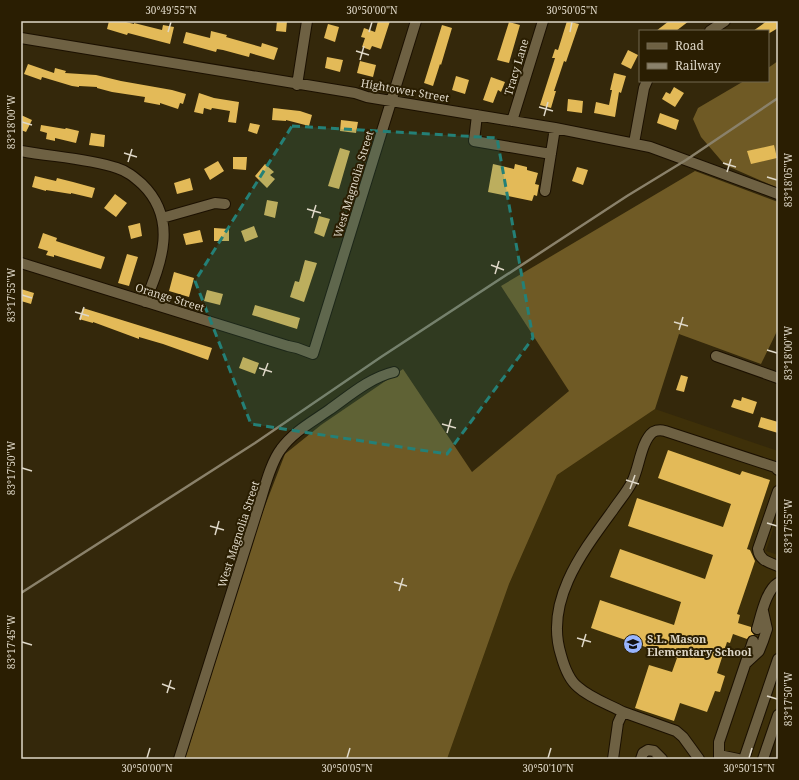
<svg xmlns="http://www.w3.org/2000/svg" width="799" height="780" viewBox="0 0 799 780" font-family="'Noto Serif',serif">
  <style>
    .built { fill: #3e3009 }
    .forest { fill: #6f5a25 }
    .building { fill: #e3ba58 }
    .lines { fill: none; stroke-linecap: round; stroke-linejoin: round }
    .minor-casing { stroke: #1b1000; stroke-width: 12 }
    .minor { stroke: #6e6143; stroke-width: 10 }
    .rail { stroke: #8a816a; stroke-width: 2.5 }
    .marked { fill: #248077; fill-opacity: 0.2; stroke: #248077; stroke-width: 3; stroke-dasharray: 8 5; stroke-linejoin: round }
    .ticks { fill: none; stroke: #ded7c7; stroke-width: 1.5 }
    .labels { text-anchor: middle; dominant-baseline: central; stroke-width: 4; stroke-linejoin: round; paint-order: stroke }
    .street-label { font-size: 11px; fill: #ded7c7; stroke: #2a1e02 }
    .poi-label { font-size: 11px; font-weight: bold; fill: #ded7c7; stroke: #2a1e02; text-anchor: start }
    .neatline { fill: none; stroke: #ded7c7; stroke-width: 1.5 }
    .ticks-label { font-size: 10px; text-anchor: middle; fill: #ded7c7 }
  </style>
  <rect width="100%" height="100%" fill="#34280b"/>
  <path class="built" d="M655,409L778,451V514L766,551L778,555V705L759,759H447L509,584L557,475Z"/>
  <path class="forest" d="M778,61V188L725,165L701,137L693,119L698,108L744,81H768V68Z
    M695,171L778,202V329L761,364L679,334L655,409L557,475L509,584L447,759H185L258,524L285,454L321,425L403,369L472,472L569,391L501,286Z"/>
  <path class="building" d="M109,21H122L134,24V23L162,30L163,25L174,27L170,44L128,33L127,35L107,29Z
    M277,21H287L286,32L276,31Z
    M378,21H390L381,49L372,46L370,50L362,47L365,38L361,37L364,28L375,32Z
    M567,21L579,24L566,62L564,61L554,91H556L551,108L540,105L555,58H552L555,49L558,50Z
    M669,21H689L676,31H656Z
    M767,21H778V28L768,34V31H753Z
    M509,22L520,25L509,63L497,60Z
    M328,24L339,27L335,42L324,38Z
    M442,25L452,28L441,65L440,64L433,86L424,83Z
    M211,31L227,35L226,37L261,47L262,43L278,48L274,60L250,53L249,57L223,50L217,49L216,52L183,43L186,32L210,38Z
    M628,50L638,55L631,69L621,64Z
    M327,57L343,60L340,72L325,68Z
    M360,61L376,65L373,77L357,73Z
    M28,64L54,73L55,68L66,71L65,73L96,75L121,81L172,90L186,94L183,104L180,103L178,109L160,103V105L144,102L145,97L112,92L97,88V87L79,86V87L72,86L42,77L41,80L24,74Z
    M614,73L626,76L621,93L619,92L615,117L594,113L596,102L609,105L612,90H610Z
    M456,76L469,80L465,94L452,90Z
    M491,77L505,82L501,92L498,90L493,103L483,100Z
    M674,87L684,93L675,107L662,99L666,92L670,94Z
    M199,93L214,98L239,102L236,123L228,122L230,111L212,108L211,110L204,108L203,114L194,112Z
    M568,99L583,101L582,113L567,111Z
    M273,108L300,111L312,115L309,126L286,120V121L272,120Z
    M660,113L679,120L676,130L657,123Z
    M21,115L32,120L26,132L21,130Z
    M341,120L358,122L356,133L340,131Z
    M250,123L260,125L257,134L248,131Z
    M41,125L65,129L66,128L79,131L76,143L55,138V141L46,139L47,133L40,131Z
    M91,133L105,135L104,147L89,145Z
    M774,145L777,158L751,164L747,151Z
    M340,148L350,151L339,189L328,186Z
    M233,157H247L246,170L233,169Z
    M218,161L224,171L210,180L204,169Z
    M265,164L274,172L270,175L275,179L267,188L255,176Z
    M493,164L514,169L515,164L527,167V170L538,173L535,184L539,185L537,196L534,195L532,201L488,192Z
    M577,167L588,170L583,185L572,181Z
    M35,176L56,181L57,178L73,182L95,188L92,198L71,193V194L46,190V191L32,187Z
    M190,178L193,190L177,194L174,183Z
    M115,194L127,203L116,217L104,208Z
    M267,200L278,202L275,218L264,215Z
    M319,216L330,219L324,237L314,233Z
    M140,223L142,236L131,239L128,226Z
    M254,226L258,237L245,242L241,231Z
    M214,228L229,229V241H214Z
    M200,230L203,242L186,245L183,234Z
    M43,233L57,238L56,241L105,257L101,269L54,255V257L46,255L48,251L38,248Z
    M127,254L138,257L129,286L118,283Z
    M305,260L317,263L304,302L290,297L295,281L299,282Z
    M174,272L194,278L189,297L169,291Z
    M21,289L34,293L31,304L21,301Z
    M207,290L223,294L220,305L204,301Z
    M255,305L300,318L297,329L252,315Z
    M83,308L212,348L208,360L163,344L139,337V339L93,322V323L79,319Z
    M243,357L259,363L255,374L239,368Z
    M681,375L688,377L684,392L676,390Z
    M742,397L757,402L753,414L731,407L734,399L741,401Z
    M761,417L778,422V433L758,427Z
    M668,450L740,475L742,471L770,480L747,549L750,550L755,561L737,614L740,615L738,623L751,627V631L754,635L749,636L747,639L733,634L730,643L727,642L717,673L725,676L720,692L715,691L707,712L680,703L674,721L635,708L649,665L672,672L677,658L591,628L600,600L674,625L681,602L610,577L620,549L705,579L713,555L628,526L637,498L723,527L731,504L658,478Z"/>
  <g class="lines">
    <defs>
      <path id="minor" d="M710,31L725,21
        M21,38L355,93L367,97L555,128L650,147L778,194
        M297,85L307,21
        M477,115L474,141L551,154
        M512,121L543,21
        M634,143L644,88L647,81
        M21,151C53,157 86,158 117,168C127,171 134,177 142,184C178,219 162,262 145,302
        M545,191L555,128
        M162,218L215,203L225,204
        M21,263L288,346L297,348L313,354L416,21
        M716,356L778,378
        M778,491L758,549C759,560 768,562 778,566
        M757,629C761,616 766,590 778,583
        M746,663L759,651L763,641L767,629L763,611
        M623,712C608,704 590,698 578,687C569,680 564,666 561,655C544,601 583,551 613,510C619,501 627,492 632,482C639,469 641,441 653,432C657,430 661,430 665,431L775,467L778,470
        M719,755L738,759
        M179,759L260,502C265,486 271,462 281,449C293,432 312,422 329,410C349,396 369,378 394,372
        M613,759L618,723L623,712L676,731L683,737L699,759
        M641,759L643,753L648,750L654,751L662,759
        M719,759V742L753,641
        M744,759L778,659
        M763,759L778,715"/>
    </defs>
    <use href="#minor" class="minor-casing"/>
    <use href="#minor" class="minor"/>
    <path class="rail" d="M21,593L255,443L381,357L627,196L686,160L778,98"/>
  </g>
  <path class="marked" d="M292,126L497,138L533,338L447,454L251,424L195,281Z"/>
  <path class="ticks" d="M168,32L171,22M369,32L372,22M570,32L572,22M356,51L369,55M360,60L364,46M539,107L553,111M544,116L548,102M22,122L32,125M124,153L137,157M128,162L132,149M723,163L736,167M727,172L731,159M767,177L777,180M307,209L321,213M312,218L316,205M491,265L504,270M495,274L499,261M22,295L32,298M75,312L89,316M80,320L84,307M674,322L688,326M679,330L683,317M767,350L777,353M259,368L272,372M263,376L268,363M442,424L456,428M447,433L451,419M22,468L32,471M626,480L639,484M630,489L635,475M767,523L777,526M210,526L224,530M215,535L219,521M394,582L407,586M399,591L403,578M577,638L591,642M22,642L32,645M582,647L586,634M162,684L175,689M167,693L171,680M767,696L777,699M147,758L150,748M347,758L350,748M548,758L551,748M749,758L752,748"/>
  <defs>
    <symbol id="school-disc" viewBox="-11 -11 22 22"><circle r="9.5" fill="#98b5fd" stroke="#2a1e02"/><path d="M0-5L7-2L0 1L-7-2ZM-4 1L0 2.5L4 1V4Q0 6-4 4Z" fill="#111"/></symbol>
  </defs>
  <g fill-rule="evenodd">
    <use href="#school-disc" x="622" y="633" width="22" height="22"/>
  </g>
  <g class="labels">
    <g class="street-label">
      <text transform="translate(516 67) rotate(-73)">Tracy Lane</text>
      <text transform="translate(405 90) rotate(10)">Hightower Street</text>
      <text transform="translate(353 184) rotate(-73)">West Magnolia Street</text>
      <text transform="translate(170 297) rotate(17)">Orange Street</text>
      <text transform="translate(238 534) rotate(-72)">West Magnolia Street</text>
    </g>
    <g class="poi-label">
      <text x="647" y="638">S.L. Mason<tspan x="647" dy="13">Elementary School</tspan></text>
    </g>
  </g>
  <rect width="799" height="780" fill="none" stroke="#2a1e02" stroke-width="44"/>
  <rect x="639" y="30" width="130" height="52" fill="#2a1e02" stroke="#726851"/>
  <rect x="647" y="43" width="20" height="6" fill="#6e6143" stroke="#726851"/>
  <text x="675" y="50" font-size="12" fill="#ded7c7">Road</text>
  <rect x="647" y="63" width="20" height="6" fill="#8a816a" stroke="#726851"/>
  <text x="675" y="70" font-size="12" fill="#ded7c7">Railway</text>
  <rect x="22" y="22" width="755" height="736" class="neatline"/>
  <g class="ticks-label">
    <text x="171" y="14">30°49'55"N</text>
    <text x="372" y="14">30°50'00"N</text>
    <text x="572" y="14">30°50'05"N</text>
    <text transform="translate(11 122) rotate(-90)" y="4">83°18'00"W</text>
    <text transform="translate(788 180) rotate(-90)" y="4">83°18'05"W</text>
    <text transform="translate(11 295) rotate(-90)" y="4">83°17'55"W</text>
    <text transform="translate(788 353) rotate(-90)" y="4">83°18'00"W</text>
    <text transform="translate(11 468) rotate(-90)" y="4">83°17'50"W</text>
    <text transform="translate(788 526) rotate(-90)" y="4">83°17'55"W</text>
    <text transform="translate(11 642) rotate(-90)" y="4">83°17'45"W</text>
    <text transform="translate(788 699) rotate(-90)" y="4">83°17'50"W</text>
    <text x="147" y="772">30°50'00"N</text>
    <text x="347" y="772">30°50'05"N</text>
    <text x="548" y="772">30°50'10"N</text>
    <text x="749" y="772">30°50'15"N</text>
  </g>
</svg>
